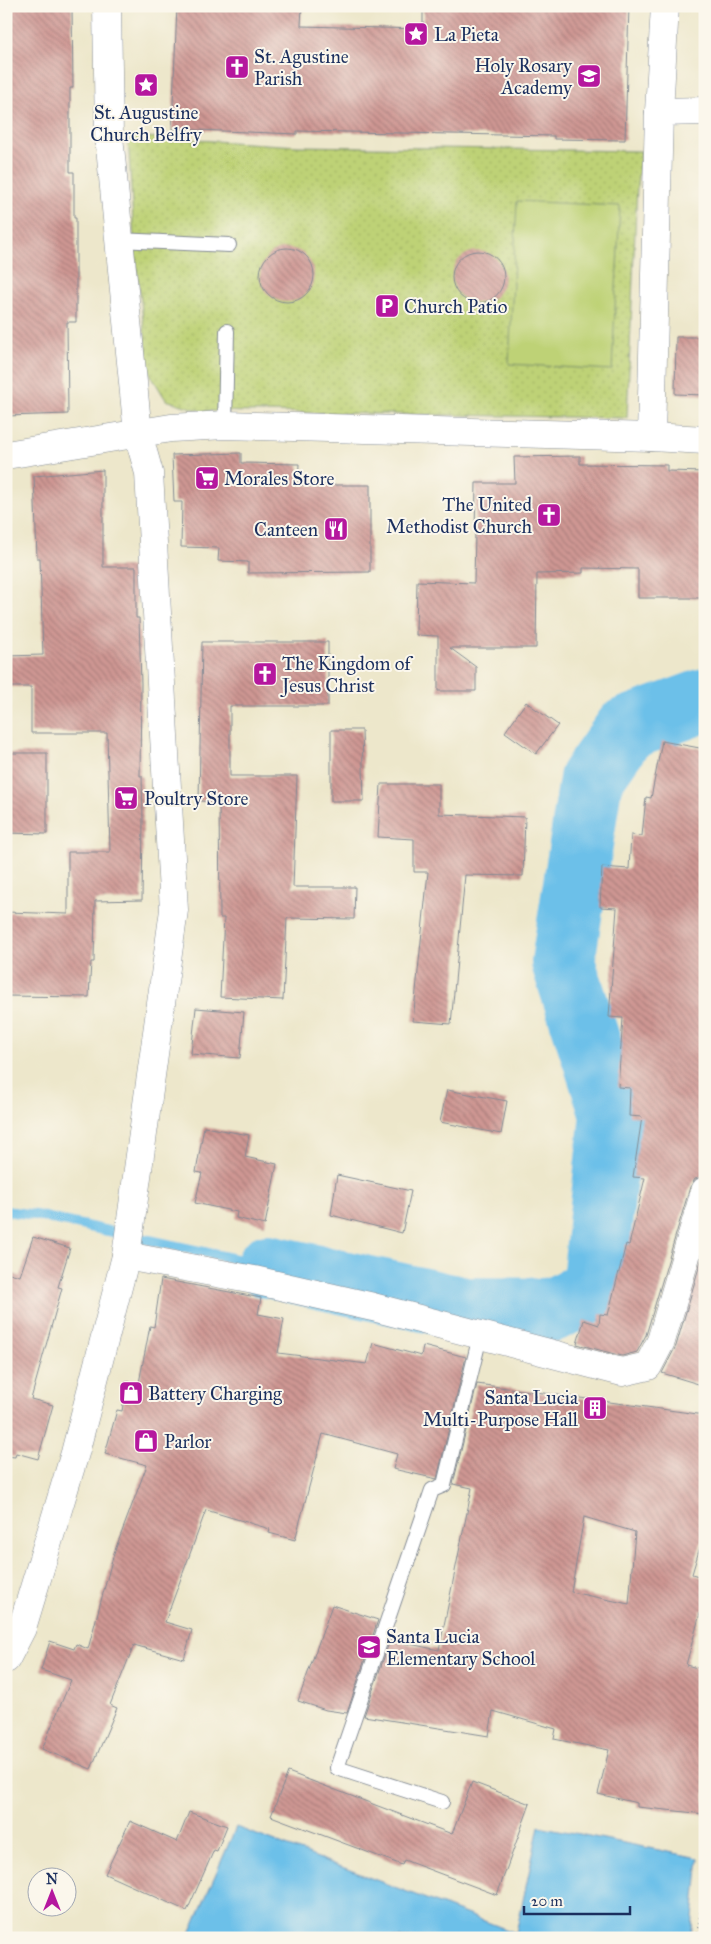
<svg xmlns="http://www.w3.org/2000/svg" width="711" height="1944" viewBox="0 0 711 1944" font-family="'IM FELL Great Primer',serif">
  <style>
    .park { fill: url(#park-dots); stroke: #6c806a }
    .garden { fill: #bed276; stroke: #6c806a }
    .water { fill: #6cc0e9; stroke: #4478a4 }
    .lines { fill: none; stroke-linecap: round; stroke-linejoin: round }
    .stream { stroke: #6cc0e9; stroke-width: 10 }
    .river { stroke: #6cc0e9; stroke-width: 64 }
    .building { fill: url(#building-back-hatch); fill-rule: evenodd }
    .service-casing { stroke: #848b94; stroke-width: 16 }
    .minor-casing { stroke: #848b94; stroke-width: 29 }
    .tertiary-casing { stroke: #848b94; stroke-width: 29 }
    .path { stroke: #848b94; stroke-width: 3; stroke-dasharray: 1 4; stroke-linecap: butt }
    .service { stroke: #fff; stroke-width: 14 }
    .minor { stroke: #fff; stroke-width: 28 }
    .tertiary { stroke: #fff; stroke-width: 28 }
    .labels { text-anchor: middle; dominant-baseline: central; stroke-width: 4; stroke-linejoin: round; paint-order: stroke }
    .poi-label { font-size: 19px; fill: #1b2f5e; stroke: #fbf7ec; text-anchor: start }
  </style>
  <defs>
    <pattern id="park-dots" width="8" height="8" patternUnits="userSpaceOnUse" patternTransform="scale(1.25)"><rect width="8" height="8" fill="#bed276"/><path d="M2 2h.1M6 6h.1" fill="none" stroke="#a3b568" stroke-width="1.8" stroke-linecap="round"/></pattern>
    <pattern id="building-back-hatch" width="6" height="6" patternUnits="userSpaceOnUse" patternTransform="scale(1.25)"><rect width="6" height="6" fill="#cf9793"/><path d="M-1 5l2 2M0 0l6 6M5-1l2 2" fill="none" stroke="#a77c7b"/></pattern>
  </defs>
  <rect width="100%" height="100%" fill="#fbf7ec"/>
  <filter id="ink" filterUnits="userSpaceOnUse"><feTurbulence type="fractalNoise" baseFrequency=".02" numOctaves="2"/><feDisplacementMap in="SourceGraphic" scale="10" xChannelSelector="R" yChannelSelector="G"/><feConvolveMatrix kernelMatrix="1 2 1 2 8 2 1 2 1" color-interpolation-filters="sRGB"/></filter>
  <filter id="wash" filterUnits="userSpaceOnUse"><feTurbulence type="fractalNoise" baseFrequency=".0096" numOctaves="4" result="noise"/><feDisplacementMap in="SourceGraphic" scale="20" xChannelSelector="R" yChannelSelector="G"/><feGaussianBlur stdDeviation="1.12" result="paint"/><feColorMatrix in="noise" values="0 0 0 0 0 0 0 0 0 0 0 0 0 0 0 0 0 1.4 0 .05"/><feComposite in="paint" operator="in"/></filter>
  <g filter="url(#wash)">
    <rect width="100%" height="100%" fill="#ede7cb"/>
    <path class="park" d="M128,136L298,146L641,151L637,185L627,418L201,411L166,400L149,372L134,241Z"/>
    <path class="garden" d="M517,201L620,206L612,370L509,364Z"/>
    <path class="water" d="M539,1826L699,1858L691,1938H188L236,1827L516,1933Z"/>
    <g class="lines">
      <path class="stream" d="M6,1211L35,1215L268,1266"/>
      <path class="river" d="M268,1266L465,1309L552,1310L593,1290L612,1114L563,962L591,779L626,729L705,700"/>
    </g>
    <g id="blocks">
      <path class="building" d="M6,6H72L73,88H70V172H74V218H76V322H67L68,414L6,416Z
        M177,6H302L301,26L423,29V6H629L625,140L554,139V136L297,131V134L172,129Z
        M260 275a27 27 0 1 1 54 0a27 27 0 1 1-54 0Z
        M452 277a26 26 0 1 1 52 0a26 26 0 1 1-52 0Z
        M676,337H705V395L675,394Z
        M241,453V463L299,464L298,485H370V572L248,573V562L218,561L219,548L181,547L182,502H174L172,455Z
        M580,456V464L667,465V471L705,472V598H638V569L583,568V573L537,574L536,648H450L476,667V691H438V636L416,635L417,581L474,583L476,483H515L514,457Z
        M103,470V567H136V618H139L141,684L140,776H142L143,820L142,900L95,901L94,962H91L89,997L6,996V912L68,914V852H110L107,733H31V687H6V656L43,655L40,558H37L34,476Z
        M202,642H328V706H230V776H297L293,887H355L354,919L287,918L283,1000L220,997L224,918H220L219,802L199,801Z
        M526,702L558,725L536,754L505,732Z
        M331,730H362L364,801H331Z
        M662,741L705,749V1176L695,1179L690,1187L646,1335L637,1352L622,1356L577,1344L584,1320L599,1325L600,1314L608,1315L626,1244L629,1245L645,1178L633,1177L642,1117L629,1116L630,1088L618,1087L623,1018L609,1017L617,908L600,907L602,867L629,869L631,835L642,836L646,797L651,798Z
        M6,753H47V834L6,833Z
        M381,784H439V814L525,817L523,876L465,875L451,1024L413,1021L428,872H414V839L378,837Z
        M196,1008L244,1012L240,1058L191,1054Z
        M447,1090L507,1101L501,1134L440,1122Z
        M204,1127L249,1135L245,1157L277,1164L265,1225L236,1218L237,1212L195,1203L202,1173L196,1172Z
        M337,1175L411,1191L402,1233L331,1215Z
        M33,1237L70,1248L58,1287L62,1288L31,1399L53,1405L38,1459L16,1453L15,1457L6,1456V1272L20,1276Z
        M705,1247V1386L662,1373L676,1346Z
        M161,1279L261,1298L258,1314L284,1319L278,1353L367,1364L373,1343L421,1356L423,1346L466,1357L437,1479L393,1469L397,1454L323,1434L295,1540L269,1533L270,1529L206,1510L165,1622L192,1630L184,1659L134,1645L110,1705L117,1708L91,1769L42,1749L71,1680L41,1670L50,1641L74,1649L76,1644L88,1649L114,1553L147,1465L105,1454L117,1410L122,1411L127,1381L139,1383L150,1326L154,1327Z
        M477,1384L705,1415V1530L692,1574L705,1578V1611L701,1610L686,1665L705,1670V1814L637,1807V1803L598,1794L609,1750L554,1739L556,1729L493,1711L489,1736L364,1716L390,1640L439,1650L472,1488L453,1484ZM584,1517L635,1532L629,1604L571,1592Z
        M332,1605L378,1620L347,1713L326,1710L298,1701Z
        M288,1772L452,1834L472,1782L530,1804L497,1895L404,1860L402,1865L271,1816Z
        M189,1812L227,1826L217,1851L214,1850L187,1911L105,1874L130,1821L177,1842Z"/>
    </g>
  </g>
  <g filter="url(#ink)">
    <use href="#blocks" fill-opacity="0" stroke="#848b94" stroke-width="1"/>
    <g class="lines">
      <defs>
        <path id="service" d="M118,240L229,245
          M225,425L227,331
          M442,1802L337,1768L432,1490L444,1485L480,1336"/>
        <path id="minor" d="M659,112L705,111
          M651,437L705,440
          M126,1256L254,1280L373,1307L622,1372L648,1366L661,1341L705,1191"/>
        <path id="tertiary" d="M6,455L171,428L225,425L651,437L659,112L665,6
          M6,1659L22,1628L75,1453L126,1256L174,910L149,473L138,434L109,136L107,6"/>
      </defs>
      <use href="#service" class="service-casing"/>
      <use href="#minor" class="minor-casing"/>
      <use href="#tertiary" class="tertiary-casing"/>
      <path class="path" d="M697,1938L705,1887"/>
      <use href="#service" class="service"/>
      <use href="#minor" class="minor"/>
      <use href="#tertiary" class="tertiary"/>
    </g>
  </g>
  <defs>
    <symbol id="sight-square" viewBox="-11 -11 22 22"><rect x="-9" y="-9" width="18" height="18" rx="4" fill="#b5179e" stroke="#fbf7ec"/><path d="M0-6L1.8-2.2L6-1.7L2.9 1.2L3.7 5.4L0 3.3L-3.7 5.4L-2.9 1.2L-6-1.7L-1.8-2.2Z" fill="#fff"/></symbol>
    <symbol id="church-square" viewBox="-11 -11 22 22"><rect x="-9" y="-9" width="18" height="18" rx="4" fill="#b5179e" stroke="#fbf7ec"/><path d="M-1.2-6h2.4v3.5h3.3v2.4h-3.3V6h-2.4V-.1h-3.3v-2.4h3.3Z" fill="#fff"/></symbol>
    <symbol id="school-square" viewBox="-11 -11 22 22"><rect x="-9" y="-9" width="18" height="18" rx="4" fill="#b5179e" stroke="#fbf7ec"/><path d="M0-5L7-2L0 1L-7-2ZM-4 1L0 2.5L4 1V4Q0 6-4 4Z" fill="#fff"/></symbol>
    <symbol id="parking-square" viewBox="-11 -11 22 22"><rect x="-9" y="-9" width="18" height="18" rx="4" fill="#b5179e" stroke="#fbf7ec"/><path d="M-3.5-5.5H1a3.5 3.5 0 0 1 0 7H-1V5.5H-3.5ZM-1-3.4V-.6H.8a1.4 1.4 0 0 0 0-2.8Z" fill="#fff"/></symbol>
    <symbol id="supermarket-square" viewBox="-11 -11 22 22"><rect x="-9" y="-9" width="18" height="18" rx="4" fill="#b5179e" stroke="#fbf7ec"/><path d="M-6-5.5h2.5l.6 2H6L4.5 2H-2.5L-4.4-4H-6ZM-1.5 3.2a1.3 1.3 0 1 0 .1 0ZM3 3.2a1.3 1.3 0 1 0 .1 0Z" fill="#fff"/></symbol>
    <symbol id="restaurant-square" viewBox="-11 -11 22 22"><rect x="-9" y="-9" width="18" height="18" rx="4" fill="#b5179e" stroke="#fbf7ec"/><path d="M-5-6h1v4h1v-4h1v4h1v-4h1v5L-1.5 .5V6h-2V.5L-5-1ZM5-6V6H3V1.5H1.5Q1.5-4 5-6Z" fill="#fff"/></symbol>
    <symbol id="shop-square" viewBox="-11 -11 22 22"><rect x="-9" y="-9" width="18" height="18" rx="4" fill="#b5179e" stroke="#fbf7ec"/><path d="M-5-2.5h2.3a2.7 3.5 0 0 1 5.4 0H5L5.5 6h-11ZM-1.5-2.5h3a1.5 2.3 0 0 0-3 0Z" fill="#fff"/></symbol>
    <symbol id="building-square" viewBox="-11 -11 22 22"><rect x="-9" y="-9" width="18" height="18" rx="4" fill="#b5179e" stroke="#fbf7ec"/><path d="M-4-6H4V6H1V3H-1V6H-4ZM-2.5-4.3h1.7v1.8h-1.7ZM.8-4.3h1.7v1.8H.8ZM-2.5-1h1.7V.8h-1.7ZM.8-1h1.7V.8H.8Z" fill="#fff"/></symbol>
  </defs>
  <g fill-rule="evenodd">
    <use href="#sight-square" x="402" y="20" width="28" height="28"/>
    <use href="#church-square" x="223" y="53" width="28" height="28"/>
    <use href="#school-square" x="575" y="62" width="28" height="28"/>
    <use href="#sight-square" x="132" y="71" width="28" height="28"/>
    <use href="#parking-square" x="373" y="292" width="28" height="28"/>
    <use href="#supermarket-square" x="193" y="464" width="28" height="28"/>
    <use href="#church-square" x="535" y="501" width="28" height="28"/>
    <use href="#restaurant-square" x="322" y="515" width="28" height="28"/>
    <use href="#church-square" x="251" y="660" width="28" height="28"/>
    <use href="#supermarket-square" x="112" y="784" width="28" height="28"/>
    <use href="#shop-square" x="117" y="1379" width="28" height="28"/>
    <use href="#building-square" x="581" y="1394" width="28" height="28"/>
    <use href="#shop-square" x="132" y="1427" width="28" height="28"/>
    <use href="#school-square" x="355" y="1633" width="28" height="28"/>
  </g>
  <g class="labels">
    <g class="poi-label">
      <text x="434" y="34">La Pieta</text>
      <text x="254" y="56">St. Agustine<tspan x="254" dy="22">Parish</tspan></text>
      <text x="572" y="65" text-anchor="end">Holy Rosary<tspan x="572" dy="22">Academy</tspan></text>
      <text x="146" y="112" text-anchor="middle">St. Augustine<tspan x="146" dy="22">Church Belfry</tspan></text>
      <text x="404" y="306">Church Patio</text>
      <text x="224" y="478">Morales Store</text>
      <text x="532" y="504" text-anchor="end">The United<tspan x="532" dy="22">Methodist Church</tspan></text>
      <text x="318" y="529" text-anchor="end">Canteen</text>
      <text x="282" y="663">The Kingdom of<tspan x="282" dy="22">Jesus Christ</tspan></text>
      <text x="144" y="798">Poultry Store</text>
      <text x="148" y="1393">Battery Charging</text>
      <text x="578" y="1397" text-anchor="end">Santa Lucia<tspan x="578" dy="22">Multi-Purpose Hall</tspan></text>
      <text x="164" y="1441">Parlor</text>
      <text x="386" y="1636">Santa Lucia<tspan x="386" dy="22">Elementary School</tspan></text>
    </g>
  </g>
  <rect width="711" height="1944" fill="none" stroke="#fbf7ec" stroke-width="25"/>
  <g transform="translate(52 1892)"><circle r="24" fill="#fbf7ec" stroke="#a1a7b3"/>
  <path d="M0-4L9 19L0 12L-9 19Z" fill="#b5179e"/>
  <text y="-8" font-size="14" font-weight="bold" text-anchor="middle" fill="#1b2f5e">N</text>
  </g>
  <path d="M524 1906v8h106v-8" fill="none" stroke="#1b2f5e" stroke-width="2.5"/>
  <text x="531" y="1906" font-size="15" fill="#1b2f5e" stroke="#fbf7ec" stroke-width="4" paint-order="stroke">20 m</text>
</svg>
